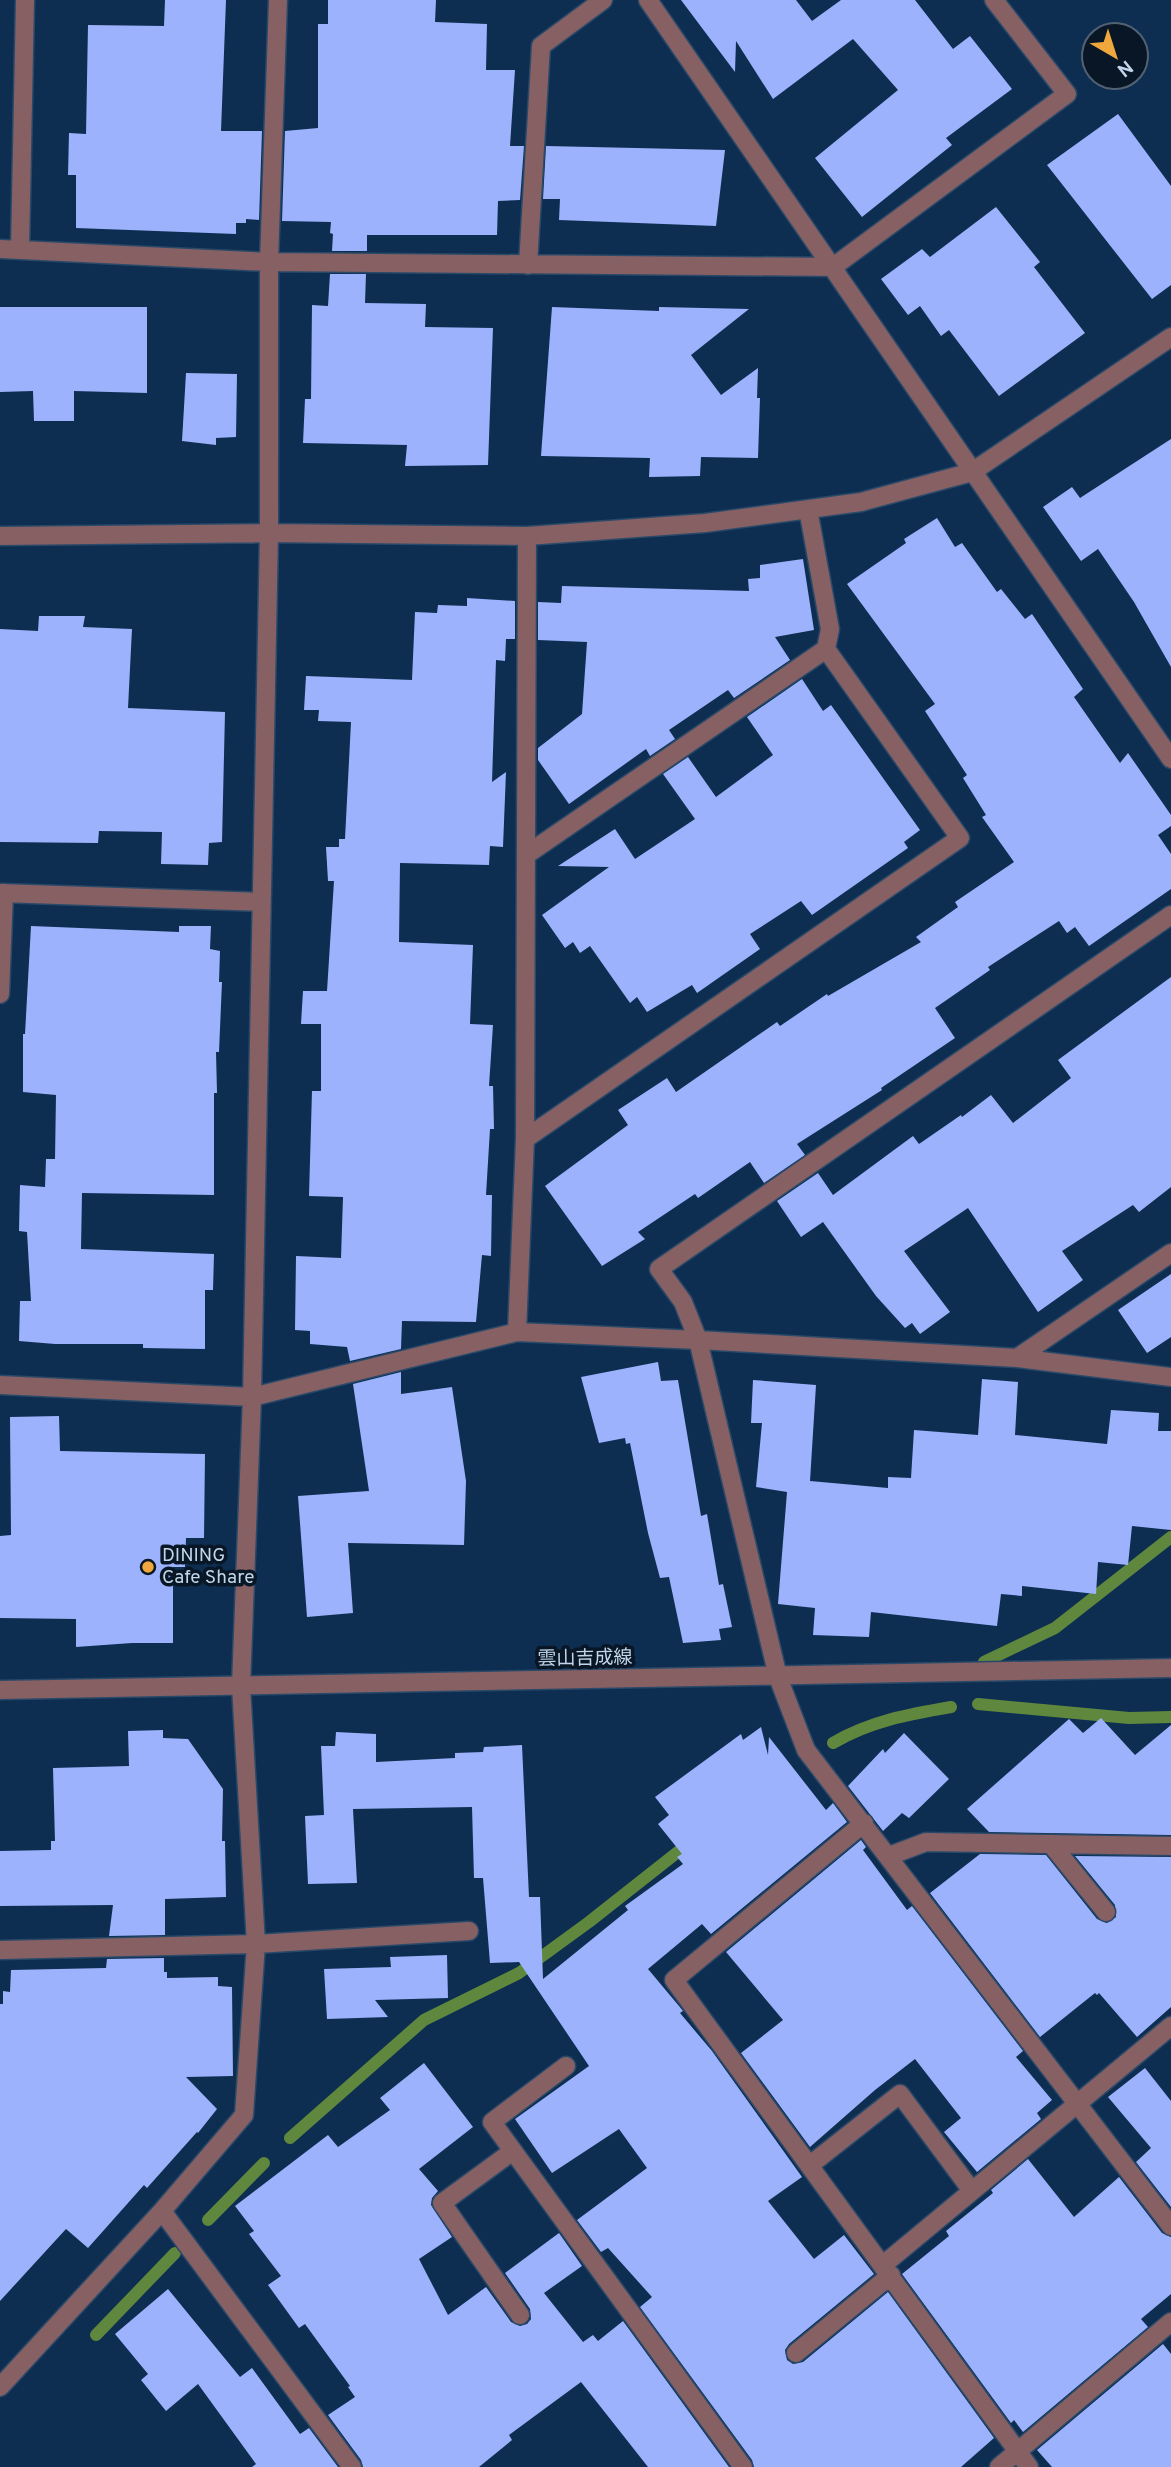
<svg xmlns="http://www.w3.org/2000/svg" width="1171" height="2467" viewBox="0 0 1171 2467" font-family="Overpass,'Noto Sans JP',sans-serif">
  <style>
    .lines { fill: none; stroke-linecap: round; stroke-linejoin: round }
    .stream { stroke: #60873e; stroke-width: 12 }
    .building { fill: #9db2fd }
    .minor-casing { stroke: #2a4969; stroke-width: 21 }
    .minor { stroke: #866063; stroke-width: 18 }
    .poi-dot { fill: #efa73e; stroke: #081625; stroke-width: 2.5 }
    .labels { text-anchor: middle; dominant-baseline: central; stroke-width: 7; stroke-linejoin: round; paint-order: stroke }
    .poi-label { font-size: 19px; fill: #c2d5ea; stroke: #081625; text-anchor: start }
    .street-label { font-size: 19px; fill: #c2d5ea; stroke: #081625 }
  </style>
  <rect width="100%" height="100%" fill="#0d2e50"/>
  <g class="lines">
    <path class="stream" d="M984,1662L1055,1628L1171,1537
      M978,1704L1129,1718L1171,1717
      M833,1743C870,1721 910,1714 951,1707
      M290,2138L424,2020L519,1973L589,1922L693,1840
      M208,2220L264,2163
      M96,2335L175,2253"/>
  </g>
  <path class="building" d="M165,0H226L221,131H262L259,220L246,219V223H236V234L76,228V175H68L69,133L86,134L88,25L164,26Z
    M328,0H436L435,22L487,24L486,70H515L510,146H524L520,200L498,201L497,235H367V251H332L333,234L330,233L331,222L282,221L285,131L318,128V24H328Z
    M681,0H796L812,21L841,0H915L953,49L970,36L1012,89L946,138L952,145L862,217L815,158L898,90L853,39L773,99L736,41L735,72Z
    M1118,114L1171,186V285L1152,299L1047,165Z
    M546,146L725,150L716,226L559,220L560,199H543Z
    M996,207L1040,262L1034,267L1085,333L999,396L949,330L941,336L920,306L908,315L881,279L922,249L930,257Z
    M330,274H366L365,303L426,304L425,327L493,328L488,465L405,466L407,445L303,443L305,399H311L312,305L328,306Z
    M0,307H147V393L74,391V421H34L33,391L0,392Z
    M552,307L659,311V307L749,309L691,355L721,395L758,368L757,398H760L758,458L701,457L700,476L649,477L650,458L541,456Z
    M186,373L237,374L236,437L216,438V445L182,441Z
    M1171,439V667L1134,602L1098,549L1081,561L1043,507L1072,487L1080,498Z
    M937,518L955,547L962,543L997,592L1001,589L1025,619L1032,614L1083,689L1074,697L1120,763L1128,753L1171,815V826L1158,835L1171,854V889L1089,946L1075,927L1067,933L1059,921L988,967L990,970L935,1008L955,1038L881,1088L882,1090L797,1144L805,1155L764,1183L750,1162L698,1198L695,1194L638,1232L645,1239L602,1266L545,1186L628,1125L618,1110L667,1078L676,1092L777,1022L780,1026L827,994L828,996L921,942L916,937L958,907L955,902L1014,862L982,817L986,815L963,778L967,775L925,711L935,704L847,584L906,543L904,539Z
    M803,559L814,630L775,637L790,660L734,698L728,690L669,730L675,739L650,756L646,749L569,804L538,760V748L582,714L587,642L538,640V602L561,603L562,586L749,591L748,579L760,578V565Z
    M467,598L515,601V639H506L505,661L496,660L492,782L506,772L503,847L490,846L489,865L400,863L399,942L473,945L470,1024L493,1025L489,1086H493L494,1129H490L486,1195H492L491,1256L482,1255L476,1322L402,1321L401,1349L350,1361L347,1347L310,1344V1331L295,1330L296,1256L341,1258L343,1197L309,1196L312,1091H321V1024H301L303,991H327L334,881H328L326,847H339V839H345L351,722L318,721L319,710H304L306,676L412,680L415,612L437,613L438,605L467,606Z
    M39,616H85L83,627L132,629L128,708L225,712L222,842L209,843L208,865L161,864L162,832L99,831L98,843L0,842V629L38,631Z
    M802,679L823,711L831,705L920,830L904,842L908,848L812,915L801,901L750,934L760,949L697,993L692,985L647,1012L637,997L630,1003L590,946L580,953L573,942L565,948L542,915L609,867L558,866L615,829L635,859L695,819L663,774L688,757L716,797L773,755L747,717Z
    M31,926L179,932V926H211L210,949L220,951L219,982H222L219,1052H216L217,1093H214V1195L82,1193L81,1249L214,1254L213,1290H205V1349L143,1348V1344H55L19,1341L20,1301H31L27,1232L19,1231L20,1185L45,1187L46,1159H55L56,1095L23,1092V1034H25Z
    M1171,977V1187L1139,1212L1133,1205L1062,1251L1083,1280L1038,1312L968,1208L904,1251L950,1312L920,1334L912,1323L905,1328L876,1296L823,1222L801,1237L777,1201L818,1173L833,1195L913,1136L919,1144L961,1115L962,1117L991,1095L1013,1123L1071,1078L1058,1060Z
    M1171,1274V1337L1147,1353L1118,1310Z
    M658,1362L661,1381L678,1380L701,1516L707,1514L719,1585L723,1584L732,1627L719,1629L721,1640L683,1643L669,1577L660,1578L648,1533L630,1443L626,1444L625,1438L599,1443L581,1377Z
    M401,1372V1394L452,1387L466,1481L464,1545L348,1543L353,1613L307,1617L298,1496L369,1491L353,1384Z
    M982,1379L1018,1382L1015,1435L1107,1444L1111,1410L1159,1413L1158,1431H1171V1530L1132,1526L1128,1565L1098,1562L1096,1594L1022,1586V1596L1001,1594L997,1626L871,1612L869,1637L813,1635L815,1608L778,1604L787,1492L756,1487L762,1423H751L753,1380L816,1385L810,1481L888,1488V1477L911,1478L914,1430L978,1435Z
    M59,1416L60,1451L205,1454L204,1538H186L185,1567H173V1643H132L76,1647V1619L0,1618V1536L11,1535L10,1417Z
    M1101,1718L1135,1755L1171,1725V1835L989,1832L967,1809L1069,1719L1083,1733Z
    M761,1727L768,1755L769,1737L826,1810L833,1803L847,1822L711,1934L702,1924L648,1969L679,2006L683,2011L680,2013L712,2051L802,2177L768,2201L814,2259L844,2235L874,2274L789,2344L785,2350L787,2360L793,2364L803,2362L888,2292L994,2438L961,2467H754L752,2460L640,2307L652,2297L608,2248L601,2252L577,2220L647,2168L619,2129L552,2173L515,2119L589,2066L519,1962L490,1963L483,1878H474L472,1807L353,1809L357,1883L308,1884L305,1816L324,1815L321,1746H335L336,1732L376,1734V1762L455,1758V1753L483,1752L484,1747L522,1745L529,1897H540L543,1979L628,1910L625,1906L683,1864L677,1857L682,1854L658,1824L669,1815L655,1797L741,1734L743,1740Z
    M163,1730V1738L188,1739L223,1789L222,1841H225L226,1897L165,1899V1935L109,1936L113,1905L0,1906V1851L51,1850V1841H55L53,1768L129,1766L128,1731Z
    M904,1733L949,1779L909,1818L902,1813L883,1831L848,1786L883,1749L885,1753Z
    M861,1840L866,1847L863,1850L907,1910L912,1906L1023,2051L1016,2057L1052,2100L1037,2113L1041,2119L977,2172L944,2132L961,2118L915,2059L875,2090L810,2147L741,2053L783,2020L726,1952Z
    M980,1854L1046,1855L1097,1919L1107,1923L1116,1917L1115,1905L1075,1856L1171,1857V2007L1137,2037L1099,1993L1097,1995L1095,1993L1040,2037L930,1893Z
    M447,1955L448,1998L375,2000L388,2017L327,2019L324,1969L391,1967L390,1957Z
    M164,1958V1972H167V1978L218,1977V1986L232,1987L233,2076L186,2077L217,2109L198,2133L197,2132L147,2188L144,2185L88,2248L66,2229L0,2301V2004H3V1991L10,1992L11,1970L106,1968L107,1959Z
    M424,2063L473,2127L419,2169L438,2191L432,2198L431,2205L452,2237L419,2259L448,2315L486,2287L511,2322L520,2326L527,2324L531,2319L530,2309L505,2273L559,2233L582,2266L544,2293L583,2342L593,2335L598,2341L623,2321L729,2467H648L581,2382L509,2435L512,2440L479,2467H363L361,2460L328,2415L355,2397L348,2387L350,2386L305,2324L299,2328L268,2285L281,2276L249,2234L254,2231L235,2206L328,2135L338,2147L390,2110L380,2098Z
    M1145,2068L1171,2101V2207L1136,2162L1151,2148L1108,2097Z
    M1028,2159L1074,2217L1119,2177L1162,2233L1171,2237V2294L1141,2319L1148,2327L1023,2432L1014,2420L1011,2423L902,2274L949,2236L946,2231L993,2193L991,2190Z
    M168,2289L240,2377L252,2368L300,2434L309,2428L338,2467H252L256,2464L198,2384L166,2411L141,2380L148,2374L115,2334Z
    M1163,2344L1171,2354V2467H1052L1037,2450Z"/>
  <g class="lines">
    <defs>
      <path id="minor" d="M648,0L1171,759
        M0,249L269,262L833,267L1067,94L994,0
        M20,250L25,0
        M528,265L541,46L603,0
        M808,509L830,629L826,649
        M0,536L269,533L527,536L705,523L861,502L972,472L1171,337
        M0,893L260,902
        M1171,915L659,1269L683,1302L698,1340L778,1677L806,1750L1171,2226
        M0,994L4,893
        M525,1139L960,838L826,649L526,855
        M517,1332L525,1139L527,536
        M1017,1358L1171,1253
        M0,1385L252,1397L517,1332L698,1340L1017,1358L1171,1377
        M0,1690L1171,1668
        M864,1823L674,1980L1029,2467
        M1051,1844L1106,1912
        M889,1856L926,1842L1171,1846
        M0,1950L256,1944L469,1931
        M566,2066L492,2122L743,2467
        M513,2151L442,2203L520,2315
        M810,2165L900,2094L972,2191
        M162,2211L352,2467
        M883,2265L1171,2026
        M796,2353L891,2275
        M0,2387L162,2211L244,2115L256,1944L241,1686L252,1397L269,533V262L278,0
        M999,2467L1171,2322"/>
    </defs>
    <use href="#minor" class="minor-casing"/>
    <use href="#minor" class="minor"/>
  </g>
  <circle class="poi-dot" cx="148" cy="1567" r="7"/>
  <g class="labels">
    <g class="poi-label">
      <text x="162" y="1556">DINING<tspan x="162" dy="22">Cafe Share</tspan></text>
    </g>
    <g class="street-label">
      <text transform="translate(585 1659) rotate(-1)">雲山吉成線</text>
    </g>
  </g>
  <g transform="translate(1115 56) rotate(141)"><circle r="33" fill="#081625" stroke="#526274" stroke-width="2"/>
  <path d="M0-5L12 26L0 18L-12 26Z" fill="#efa73e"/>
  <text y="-10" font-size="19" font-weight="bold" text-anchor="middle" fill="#c2d5ea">N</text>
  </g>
</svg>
